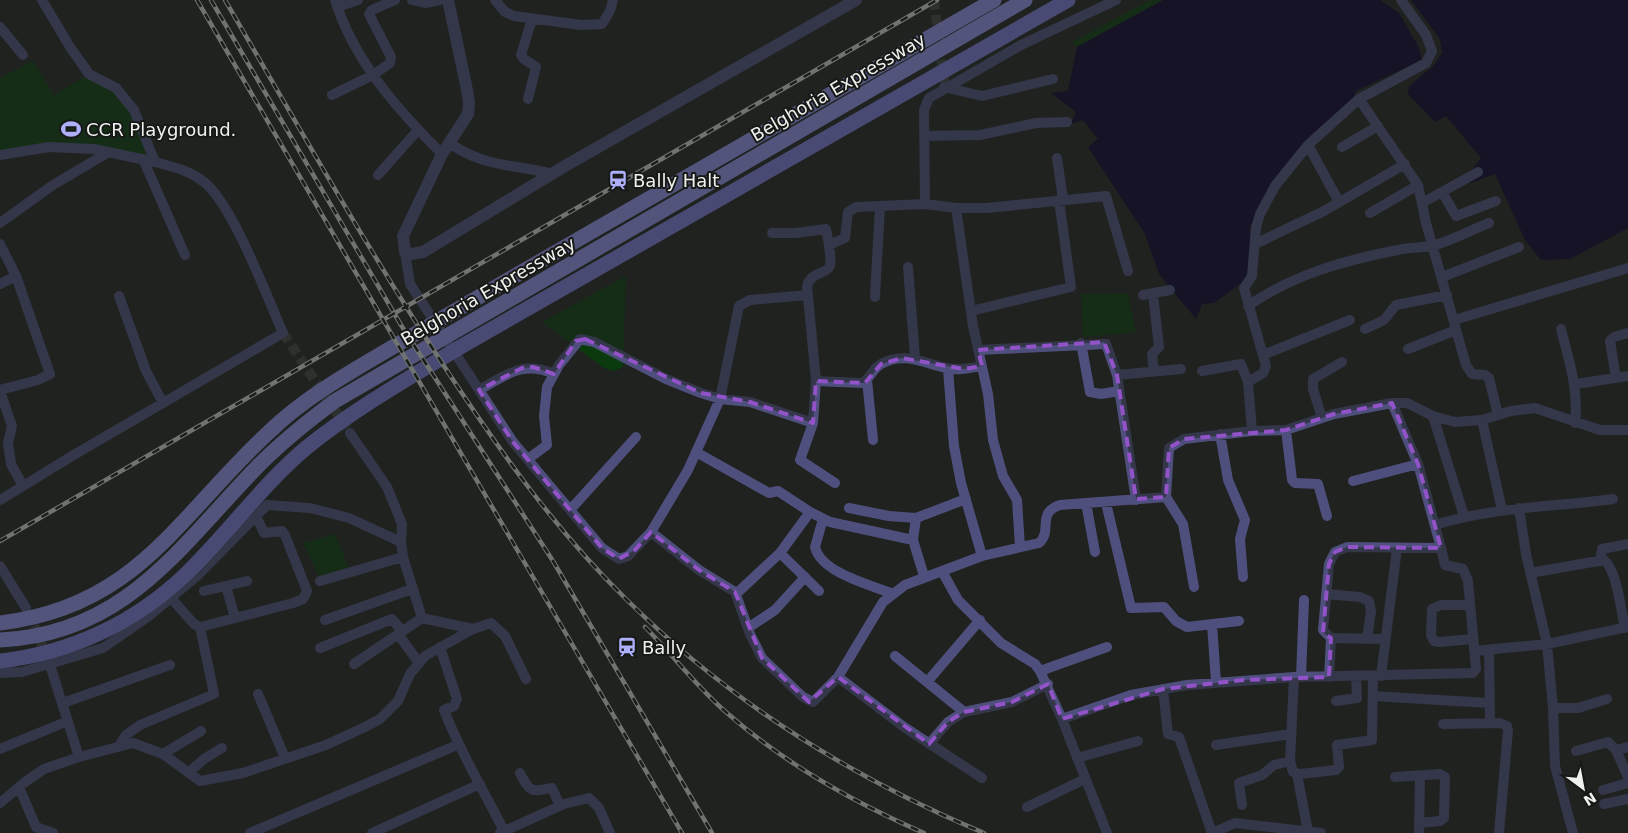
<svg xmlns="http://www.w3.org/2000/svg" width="1628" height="833" viewBox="0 0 1628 833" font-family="'DejaVu Sans',sans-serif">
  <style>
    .green { fill: #0b3a0f }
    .water { fill: #0a022e }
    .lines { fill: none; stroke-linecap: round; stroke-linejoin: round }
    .minor-tunnel { stroke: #3e413e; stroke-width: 10; stroke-dasharray: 10 5; stroke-linecap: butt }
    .minor { stroke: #4f4f7d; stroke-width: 10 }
    .tertiary { stroke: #4f4f7d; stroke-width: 12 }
    .primary { stroke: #7d7bdb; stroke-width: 15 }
    .motorway { stroke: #9191ed; stroke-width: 15 }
    .rail-casing { stroke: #d2d4d2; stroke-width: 4.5 }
    .rail { stroke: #161916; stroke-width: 2.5; stroke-dasharray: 8; stroke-linecap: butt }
    .marked { fill: none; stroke: #9253c9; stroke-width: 4; stroke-dasharray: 10 6; stroke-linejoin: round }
    .labels { text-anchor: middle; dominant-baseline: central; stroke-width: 4; stroke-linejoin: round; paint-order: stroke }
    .street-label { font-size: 18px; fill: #eff1ef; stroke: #161916 }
    .poi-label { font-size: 18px; fill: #eff1ef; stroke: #161916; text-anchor: start }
  </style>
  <rect width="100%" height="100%" fill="#1f221f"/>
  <path class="green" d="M1150,0H1163L1077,47L1072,42Z
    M33,61L54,95L89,74L116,88L134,110L155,162L94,149L0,155V78Z
    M626,276L623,367L614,371L604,368L542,322Z
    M1128,293L1136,332L1083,337L1081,294Z
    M335,534L351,573L322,583L303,543Z"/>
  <path class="water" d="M1163,0H1380L1399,13L1418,46L1422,60L1356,91L1353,100L1280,173L1250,226L1251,276L1214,303L1202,304L1196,319L1159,274L1145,234L1088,147L1098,139L1083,120L1071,124L1076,112L1051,93L1068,91L1077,47Z
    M1411,0H1628V228L1570,259L1541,260L1525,240L1495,174L1471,183L1456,179L1472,170L1481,158L1446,116L1435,122L1408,94L1409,86L1433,66L1442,53L1440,39Z"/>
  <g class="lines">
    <path class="minor-tunnel" d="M934,0L944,82
      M283,333L350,433
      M28,612L47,657"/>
    <path class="minor" d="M335,0C354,61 398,110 442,154
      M412,0L425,3L440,0
      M495,0L505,12L514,16L581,25L602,24L610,11L613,0
      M1401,0L1426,35L1432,51L1426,63L1359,99L1418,185L1426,223L1466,365L1472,374L1485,375L1489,378L1498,415
      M337,7L358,0
      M0,27L23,55
      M944,87L982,96L1053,79
      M332,95L373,75L390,63L391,57L369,14L372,10L395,0
      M528,99L536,67L524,59L521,55L532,19
      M924,136L980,135L1036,123L1067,122
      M449,143C488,169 511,163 553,174
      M1308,145L1339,202
      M1342,147L1378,126
      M0,155L49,147L94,149L155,162
      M1057,158L1063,199
      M143,159L185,255
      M378,175L418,130
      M1442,192L1456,216L1496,201
      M1422,203L1478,172
      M925,204L924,110L929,98L1021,45L1116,0
      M956,208H987L1106,196L1128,271
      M1370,213L1418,185
      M0,223L53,185L109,152
      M772,233H796L826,229L829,245
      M0,244L16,276L50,374L38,380L0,390
      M1255,244L1324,211L1405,164
      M405,252L410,284L513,442L602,548L619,559L628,556L651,532L688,470L720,399L739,306L750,300L808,295
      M908,267L915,358
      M1442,277L1519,247
      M0,284L16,276
      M1153,294L1159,347L1152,354L1154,371
      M1143,295L1170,290
      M119,296L146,371L163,403
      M875,297L880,206
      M1248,306C1292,275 1345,260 1398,250C1409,247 1421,248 1432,246C1451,241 1471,230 1489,223
      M971,311L1071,287L1059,200
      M1454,320L1628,268
      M1365,329L1384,320L1396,305L1447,295
      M1561,329C1569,361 1579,390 1575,423
      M1081,343L1090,392L1101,394L1119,391
      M1408,349L1456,330
      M978,350L1106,344L1117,375L1136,500
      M1263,355L1350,320
      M1202,371L1241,364L1248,382
      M1117,375L1181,369
      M1616,378L1610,341L1614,337L1628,333
      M867,380L873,440
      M816,381L807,286C811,271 829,274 830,265C832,259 829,251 829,245L845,238L848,212L856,207L925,204L956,208L973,326L988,394L993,440L1003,476L1017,500L1020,547
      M1576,384L1628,376
      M479,390C506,375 523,360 554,374
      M0,391L12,426L8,443L11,464L23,486
      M1433,416L1464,516
      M1322,418L1313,389V379L1342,362
      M1482,420L1502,510
      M813,423L800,460L835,483
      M1286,430L1292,480L1295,483L1318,484L1327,516
      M1252,431L1248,382L1263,373L1266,366L1244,288L1252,276L1256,228L1260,214L1275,186L1308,145L1359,99
      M350,433L387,487L402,524L401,542L403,557L422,618
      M1220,434L1228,480L1245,520L1240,539L1243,577
      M696,452L769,493L778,491L810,512L830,522L913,540
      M528,459L547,445L544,416L547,387L559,365L580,339L594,342L666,379L701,393L720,399L750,402L813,423L816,381L862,383C870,379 873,368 881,364C903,351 924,363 946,368C958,371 970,368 982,366
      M1353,481L1418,464
      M1166,497L1183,524L1194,587
      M0,500L72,456L283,333C267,297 233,205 204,182C189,170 173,167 155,162L134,110L116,88L89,74L70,47L42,0
      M1086,503L1095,552
      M1106,503L1131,608L1164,607L1176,621L1187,627L1239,621
      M849,508L889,516L916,518
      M1519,508L1526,554L1547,644L1553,708L1555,766L1573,833
      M570,510L636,437
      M823,519L815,547C821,573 871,585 893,594
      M1435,525C1493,507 1553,507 1613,499
      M651,532L699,570L735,592L750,634L762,658L803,697L813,702L838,677L883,602L905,585L982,556L961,483L954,446L948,369
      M780,553L819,591
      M982,556L1039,543C1053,531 1036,513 1060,505L1166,497L1169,448L1184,439L1252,431L1286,430L1334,414L1392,403H1407L1433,416L1455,422L1482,420L1511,411L1535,408L1600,430H1628
      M1600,561L1602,549L1628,544
      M0,566L26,608
      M943,573L958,600L1001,643L1035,664L1040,671L1062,719L1107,833
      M1530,573L1604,560C1617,570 1621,611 1625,628
      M924,576L913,540L916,518L966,499
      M320,581L403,557
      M226,586L235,618
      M204,591L247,581
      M736,594L780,553L810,512
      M1326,594L1360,597L1369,601L1371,611L1367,639
      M171,598L194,624L200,627L293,603L303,599L307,591L285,535L282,531L264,533L256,516
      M1469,605H1441L1432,609L1431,635L1434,641L1439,642L1473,639
      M422,618L473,629
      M325,620L412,589
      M1212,624L1216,682
      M748,628L775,610L805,577
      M398,634L419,663
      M1384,639L1331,638L1323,630L1329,564L1335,552L1347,547L1441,548L1418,464L1392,403
      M440,647L457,699L454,706L444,710C460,752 484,791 504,831
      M320,648L392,619L402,631
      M1489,650L1490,723
      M1474,651L1547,644L1628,627
      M895,656L964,712
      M354,664L422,618
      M50,665L79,757L133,743L163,754L200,781L243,773L326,745L365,727L380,719L398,701L410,674L425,656L473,629L491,623L505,636L526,679
      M1040,671L1107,647
      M0,673L22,672L103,648L149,616L197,576L267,505L310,508L349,518L401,542
      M1381,676L1397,548
      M838,677L904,727L982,778
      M1301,677L1304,600
      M1329,677L1331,638
      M927,682L980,620
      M1163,689L1168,734L1179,737L1212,833
      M258,694L285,758
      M1373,696L1489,703
      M1336,701L1357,698L1356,676
      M63,703L170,665
      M1553,708H1578L1607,699
      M1062,719L1131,695L1187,685L1294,677L1473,673L1476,669L1468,581L1463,569L1445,565L1441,548
      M1443,724L1500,723L1507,726L1508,730L1499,833
      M929,744L948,722L964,712L1012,702L1048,684
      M1216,745L1291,734
      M119,746L126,735L140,725L214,694L200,627
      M0,749L68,721
      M1616,750L1628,747
      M1576,751L1608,742L1616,750L1628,777
      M163,754L201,731
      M1077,758L1138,741
      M1290,761L1293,772L1300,774L1336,770L1339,767L1337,745L1372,740L1373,676
      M189,772L204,759L222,748
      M520,773C530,793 531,792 552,788L560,806
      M1297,774L1308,832
      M1395,777L1440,774L1445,777L1444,818L1440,821L1419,823
      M19,787L36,827L53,833
      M1603,790L1628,783
      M0,803L25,782L44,769L79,757
      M1604,804L1628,799
      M1242,805L1239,783L1262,775L1274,765L1290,761L1294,677
      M1027,807L1085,779
      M250,833L457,745
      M372,833L480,784
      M500,833L564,804L589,798L599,808L610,833
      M1212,833L1235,823L1321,833
      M1419,833L1420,776"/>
    <path class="tertiary" d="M448,0L466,85L469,102L468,114L442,154L403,236L405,252L411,254L423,252L565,166L856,0"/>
    <path class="primary" d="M0,661C71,653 137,622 188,572C229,532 262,485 306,448C354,409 409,378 462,346L1068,0"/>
    <path class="motorway" d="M0,623C137,607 178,516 269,432C303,399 345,375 386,351C432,324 478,297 525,270C681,180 838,90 994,0
      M0,640C126,634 180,546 259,465C283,441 308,421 335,401L1025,0"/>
    <defs>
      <path id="rail" d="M197,0L682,833
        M211,0L401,325L553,561L712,833
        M225,0C296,122 365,245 442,363C497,447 555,530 627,600C729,701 852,778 984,833
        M0,541L937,0
        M645,627C673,655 697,687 727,713C784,763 855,803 924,833"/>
    </defs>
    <use href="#rail" class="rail-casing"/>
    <use href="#rail" class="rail"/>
  </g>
  <path d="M0 0H1628V833H0ZM585,339L701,393L750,402L813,423L816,381L865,383L881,364L902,358L964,369L982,366L978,350L1104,342L1117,375L1136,499L1166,497L1169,448L1184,439L1286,430L1334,414L1392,403L1418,464L1441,548L1347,547L1335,552L1329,564L1323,633L1331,638L1329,677L1243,680L1163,689L1062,719L1048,684L1012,702L964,712L948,722L929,744L838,677L809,702L762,658L735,592L699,570L651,532L635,550L619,559L602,548L513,442L479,390L522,368L533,367L554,374L576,341Z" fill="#1f221f" fill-opacity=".55" fill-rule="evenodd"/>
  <path class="marked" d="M585,339L701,393L750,402L813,423L816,381L865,383L881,364L902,358L964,369L982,366L978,350L1104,342L1117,375L1136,499L1166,497L1169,448L1184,439L1286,430L1334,414L1392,403L1418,464L1441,548L1347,547L1335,552L1329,564L1323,633L1331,638L1329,677L1243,680L1163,689L1062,719L1048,684L1012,702L964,712L948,722L929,744L838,677L809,702L762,658L735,592L699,570L651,532L635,550L619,559L602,548L513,442L479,390L522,368L533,367L554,374L576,341Z"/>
  <defs>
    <symbol id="stadium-bare" viewBox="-9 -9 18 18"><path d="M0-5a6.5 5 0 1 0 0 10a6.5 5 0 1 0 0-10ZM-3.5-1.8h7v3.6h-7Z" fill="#adaffb" stroke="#161916" stroke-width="2.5" paint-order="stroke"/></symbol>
    <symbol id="station-bare" viewBox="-9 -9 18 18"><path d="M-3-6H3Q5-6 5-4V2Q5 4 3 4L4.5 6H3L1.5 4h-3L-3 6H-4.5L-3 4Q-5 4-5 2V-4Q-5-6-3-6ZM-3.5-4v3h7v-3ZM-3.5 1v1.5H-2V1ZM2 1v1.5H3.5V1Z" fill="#adaffb" stroke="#161916" stroke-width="2.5" paint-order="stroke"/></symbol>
  </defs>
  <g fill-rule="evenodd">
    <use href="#stadium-bare" x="57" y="115" width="28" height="28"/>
    <use href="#station-bare" x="604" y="166" width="28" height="28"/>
    <use href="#station-bare" x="613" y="633" width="28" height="28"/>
  </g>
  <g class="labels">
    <g class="street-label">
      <text transform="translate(838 87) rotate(-30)">Belghoria Expressway</text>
      <text transform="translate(488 291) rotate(-30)">Belghoria Expressway</text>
    </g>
    <g class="poi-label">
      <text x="86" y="129">CCR Playground.</text>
      <text x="633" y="180">Bally Halt</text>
      <text x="642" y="647">Bally</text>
    </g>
  </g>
  <g transform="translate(1583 788) rotate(148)" stroke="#161916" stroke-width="4" paint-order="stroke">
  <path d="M0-4L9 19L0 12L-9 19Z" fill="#eff1ef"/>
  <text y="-8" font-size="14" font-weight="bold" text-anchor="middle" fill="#eff1ef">N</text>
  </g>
</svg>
